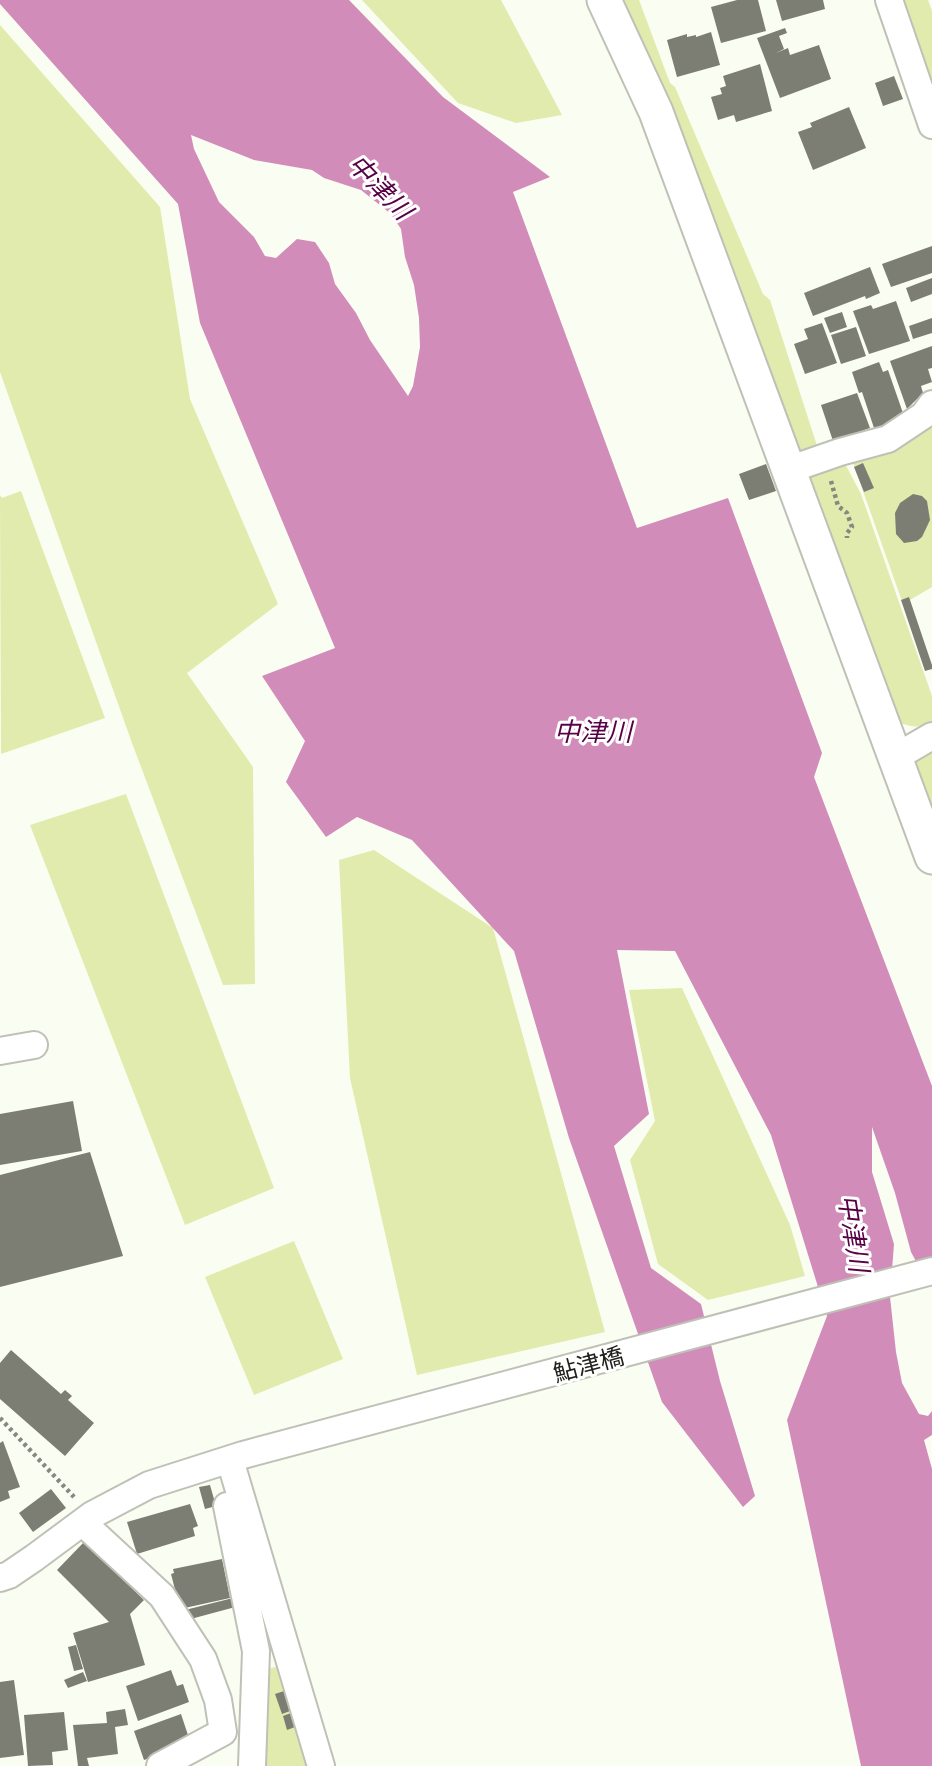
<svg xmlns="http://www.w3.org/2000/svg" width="932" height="1766" viewBox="0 0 932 1766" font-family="'Playfair Display','Noto Sans JP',serif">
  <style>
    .green { fill: #e1ebad }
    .water { fill: #d28cba; fill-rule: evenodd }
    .building { fill: #7c7e74 }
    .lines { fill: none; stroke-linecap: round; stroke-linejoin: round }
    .minor-casing { stroke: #bfc1b6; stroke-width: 30 }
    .tertiary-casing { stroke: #bfc1b6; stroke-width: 37 }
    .path { stroke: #868881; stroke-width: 4.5; stroke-dasharray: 3.5 3.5; stroke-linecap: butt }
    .minor { stroke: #fff; stroke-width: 26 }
    .tertiary { stroke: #fff; stroke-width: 33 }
    .labels { text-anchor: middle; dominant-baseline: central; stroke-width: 6; stroke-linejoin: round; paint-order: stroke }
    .street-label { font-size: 24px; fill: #21221e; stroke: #fff }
    .water-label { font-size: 26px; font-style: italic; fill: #580144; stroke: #fff }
  </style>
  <rect width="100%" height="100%" fill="#fafdf1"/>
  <path class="green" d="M362,0H501L562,115L516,123L458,103Z
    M616,0H639L670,83L675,87L763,294L770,300L820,455L800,463Z
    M899,0H928L932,11V94Z
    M0,25L160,207L190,399L278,604L187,673L253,767L255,984L223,985L132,743L0,372Z
    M932,421V587L903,604L852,460L902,447Z
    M842,458L861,494L932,696V724C919,728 910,727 898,722L802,469Z
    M21,491L105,718L1,754L0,495L2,498Z
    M932,745V824L913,764L921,749Z
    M126,794L274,1188L185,1225L30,825Z
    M374,850L493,928L605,1332L417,1375L350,1078L339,860Z
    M682,988L790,1225L805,1276L708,1300L658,1264L630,1160L655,1121L629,990Z
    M294,1241L343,1359L254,1395L205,1277Z
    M276,1667L307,1766H260L265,1669Z"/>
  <path class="water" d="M0,0H349L443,97L550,177L513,192L637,528L728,498L822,753L814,777L932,1086V1281L925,1278L911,1252L895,1193L872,1127V1172L894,1244L890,1297L896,1352L902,1383L919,1414L928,1416L932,1411V1435L924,1440L932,1469V1766H861L787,1420L827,1316L771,1135L675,951L617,950L649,1114L614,1146L651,1268L701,1304L720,1381L755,1496L743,1507L662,1402L569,1138L514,951L412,840L357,817L326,837L286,782L305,741L262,676L335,648L200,323L178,204L0,4ZM191,135L254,160L312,170L324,178L361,190L391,214L401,229L405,257L414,285L419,318L420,347L413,386L408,396L370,340L356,313L335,284L329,263L315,242L297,239L276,258L265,256L254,237L219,202L194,149Z"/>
  <path class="building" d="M737,0H758L766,31L721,43L711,7Z
    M776,0H823L825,9L782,21Z
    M785,28L787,33L779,36L784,49L776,53L788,48L790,55L819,45L831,79L780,98L757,38Z
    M711,32L720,65L677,77L667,40L687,34V37L696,35V37Z
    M760,64L772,111L736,122L734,115L718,120L711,97L722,94L720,88L726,86L723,76Z
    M894,76L903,99L883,106L875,83Z
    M849,107L866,148L813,170L798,132L812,127L810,123Z
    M932,246V273L891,287L882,264Z
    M870,267L880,293L866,299L865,296L813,316L804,293Z
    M932,278V294L911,302L906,288Z
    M896,301L910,341L869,354L853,311L871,305L873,309Z
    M842,312L847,327L830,333L824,318Z
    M932,318V333L913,339L909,326Z
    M822,323L837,363L805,374L794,344L808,339L804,329Z
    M856,327L866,356L841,364L831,335Z
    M932,346V368L928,369L932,382L921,386L923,393L907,409L890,361Z
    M879,362L883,372L888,370L904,416L890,420L892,425L875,431L862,392L859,393L852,372Z
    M857,393L870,428L833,441L821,405Z
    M863,463L874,488L864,492L854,467Z
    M766,464L776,491L749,500L739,474Z
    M913,494L922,496L927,501L930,520L922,537L917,541L904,543L896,534L895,513L900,503Z
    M909,597L932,665V669L925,671L901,600Z
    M73,1101L82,1151L0,1165V1114Z
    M90,1152L123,1256L0,1287V1175Z
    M11,1350L61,1394L65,1390L72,1396L68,1400L94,1423L65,1456L0,1399V1363Z
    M3,1441L20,1487L8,1491L10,1498L0,1502V1443Z
    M210,1485L216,1506L205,1509L199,1487Z
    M51,1489L66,1508L33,1532L19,1513Z
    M190,1504L198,1526L193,1528L195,1536L137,1554L127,1522Z
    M84,1542L144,1600L130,1614L145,1665L88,1682L73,1633L109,1622L57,1570Z
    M222,1559L230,1598L180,1609L171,1574L174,1573L173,1569Z
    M237,1597L239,1606L187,1620L185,1610Z
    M76,1645L83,1669L74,1671L68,1647Z
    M171,1670L177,1686L183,1684L189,1702L138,1721L126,1686Z
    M83,1672L87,1681L68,1688L64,1680Z
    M14,1680L24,1755L0,1758V1682Z
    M284,1691L290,1711L282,1714L275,1694Z
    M125,1709L128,1725L115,1727L118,1754L87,1758L89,1766H78L73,1725L107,1723L106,1712Z
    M64,1712L68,1750L52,1752L53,1765L28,1766L24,1715Z
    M291,1713L295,1727L287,1730L283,1716Z
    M181,1714L189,1738L186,1745L144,1760L134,1731Z"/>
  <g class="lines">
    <defs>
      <path id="minor" d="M889,0L932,125
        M788,470L840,452L888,439L924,415L932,404
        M896,757L932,736
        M0,1051L34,1045
        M230,1460L321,1766
        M227,1506L256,1651L252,1766
        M83,1523L162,1596L203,1659L218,1700L223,1732L160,1766
        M0,1578L9,1575L34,1558L92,1515L149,1485L243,1455L932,1271"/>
      <path id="tertiary" d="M604,0L656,112L932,857"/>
    </defs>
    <use href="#minor" class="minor-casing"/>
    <use href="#tertiary" class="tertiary-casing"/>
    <path class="path" d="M831,481L838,506L847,513L852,527L847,533V538
      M0,1418L74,1497"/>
    <use href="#minor" class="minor"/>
    <use href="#tertiary" class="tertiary"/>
  </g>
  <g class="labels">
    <g class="street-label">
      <text transform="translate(588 1363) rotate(-15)">鮎津橋</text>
    </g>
    <g class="water-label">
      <text transform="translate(381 186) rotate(46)">中津川</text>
      <text x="593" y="730">中津川</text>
      <text transform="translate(855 1233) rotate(81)">中津川</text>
    </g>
  </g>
</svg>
